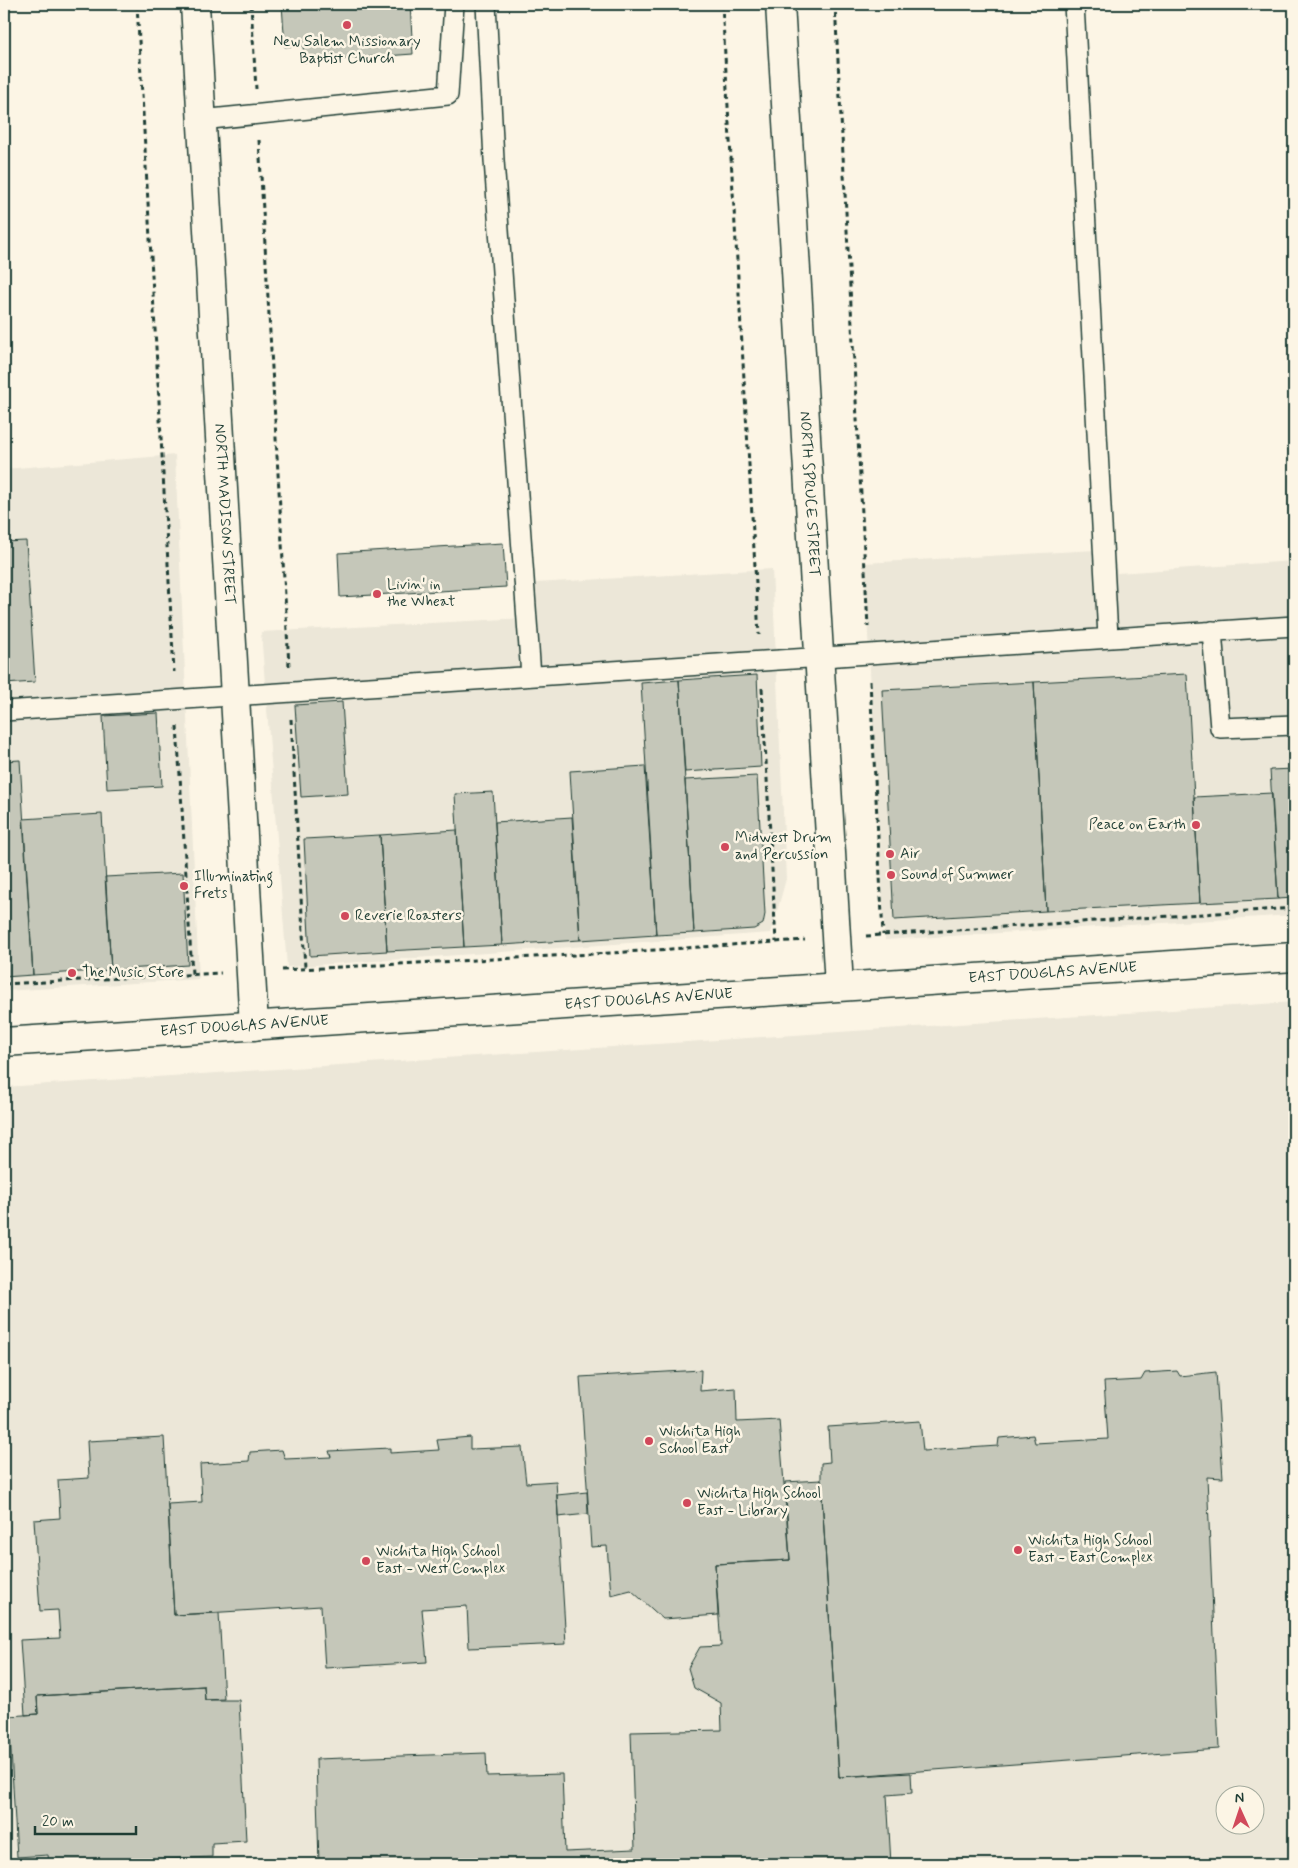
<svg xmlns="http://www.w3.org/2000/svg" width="1298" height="1868" viewBox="0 0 1298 1868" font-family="Mynerve,sans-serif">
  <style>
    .built { fill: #ece7d8; fill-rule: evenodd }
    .building { fill: #c5c7b9; stroke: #1f3d34 }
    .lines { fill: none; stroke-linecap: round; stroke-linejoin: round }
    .service-casing { stroke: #1f3d34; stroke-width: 22 }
    .minor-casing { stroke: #1f3d34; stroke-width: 31 }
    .secondary-casing { stroke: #1f3d34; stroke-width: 31 }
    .path { stroke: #1f3d34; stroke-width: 3; stroke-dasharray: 5 4; stroke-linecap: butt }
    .service { stroke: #fcf5e5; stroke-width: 19 }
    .minor { stroke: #fcf5e5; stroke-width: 28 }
    .secondary { stroke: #fcf5e5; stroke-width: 28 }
    .poi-dot { fill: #d1495b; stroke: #fcf5e5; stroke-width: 2 }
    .labels { text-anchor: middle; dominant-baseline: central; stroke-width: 5; stroke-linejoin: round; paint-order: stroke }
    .poi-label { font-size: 15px; fill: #1f3d34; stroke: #fcf5e5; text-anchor: start }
    .street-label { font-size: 15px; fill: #1f3d34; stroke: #fcf5e5 }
  </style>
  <rect width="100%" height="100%" fill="#fcf5e5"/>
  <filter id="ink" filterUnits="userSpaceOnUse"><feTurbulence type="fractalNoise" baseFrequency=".02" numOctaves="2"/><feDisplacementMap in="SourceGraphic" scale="10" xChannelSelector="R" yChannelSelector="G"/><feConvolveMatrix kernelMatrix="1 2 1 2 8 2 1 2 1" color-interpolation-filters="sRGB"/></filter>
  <g filter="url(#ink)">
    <path class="built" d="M175,455L199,979L4,991V469Z
      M1114,549L1117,573L1294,561V915L885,940L864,563Z
      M772,569L786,879L771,933L287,967L261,632L527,618L536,583Z
      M1294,1002V1864H4V1087ZM1226,1796H1256V1826H1226Z"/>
    <path class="building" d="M410,4L413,54L304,62L303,45L285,47L282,5Z
      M26,541L35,682L4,684V542Z
      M503,543L506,587L340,597L338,553Z
      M1187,674L1200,903L1046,911L1034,682Z
      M757,675L761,767L685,772L679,680Z
      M679,680L694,933L656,935L641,683Z
      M1034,682L1046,911L894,920L882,690Z
      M342,702L348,794L301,797L295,705Z
      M158,713L162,786L107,789L103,716Z
      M20,760L33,975L4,977V761Z
      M645,766L656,935L580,940L570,771Z
      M1294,769V898L1278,899L1270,770Z
      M757,776L765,914L763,924L754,929L694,933L685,780Z
      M493,792L502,945L464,947L455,794Z
      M1272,793L1278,899L1200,903L1194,797Z
      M102,814L111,970L33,975L23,819Z
      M572,817L580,940L502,945L495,822Z
      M457,830L464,947L387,951L380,835Z
      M380,835L387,951L310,956L304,839Z
      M183,873L188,965L111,970L105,877Z
      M701,1370L700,1391L736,1388L737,1422L779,1420L790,1560L715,1564L718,1615L663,1619L631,1590L611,1595L607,1546L591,1547L580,1377Z
      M1177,1371L1180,1376L1216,1372L1223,1478L1207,1477L1219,1749L839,1777L821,1480V1463L830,1462L828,1427L920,1421L923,1451L998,1446L999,1438L1033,1435L1035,1443L1108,1439L1104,1382L1141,1380L1145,1373Z
      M164,1437L174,1615L219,1613L224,1699L205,1700L204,1686L37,1696L38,1714L25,1715L20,1640L60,1638L58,1610L40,1611L34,1520L60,1518L58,1480L89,1478L87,1441Z
      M470,1437V1449L522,1447L526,1483L556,1481L566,1644L469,1648L467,1606L422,1609L427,1662L325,1668L321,1606L174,1615L168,1504L202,1502L200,1464L249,1461L250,1452L282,1450L285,1459L331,1457L329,1451L390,1448V1453L439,1450L437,1440Z
      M821,1480L839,1777L911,1773L912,1793L887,1795L891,1864H319L316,1759L486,1753L487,1776L562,1774L565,1852L635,1849L631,1732L722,1730L721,1703L694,1688L688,1668L700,1647L721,1646L715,1564L790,1560L785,1482Z
      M587,1492L588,1514L558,1517L557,1495Z
      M204,1686L205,1700H239L246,1841L212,1843V1857L49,1864L48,1855L17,1857L9,1716L38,1714L37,1696Z"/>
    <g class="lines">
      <defs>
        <path id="service" d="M486,4L494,160L531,676
          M1074,4L1108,637
          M201,120L448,95L454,4
          M1212,631L1220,728L1294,725
          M4,711L1294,626"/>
        <g id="minor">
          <path id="s1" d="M195,4L254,1026"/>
          <path id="s2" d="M780,4L839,986"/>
        </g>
        <g id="secondary">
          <path id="s3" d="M4,1042L1294,957"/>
        </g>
      </defs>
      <use href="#service" class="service-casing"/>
      <use href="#minor" class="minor-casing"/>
      <use href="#secondary" class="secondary-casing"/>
      <path class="path" d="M137,4L174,672
        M251,4L256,89
        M722,4L759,635
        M835,4L868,627
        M259,140L289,666
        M870,681L883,935
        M762,688L776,942
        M291,719L305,968
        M177,726L192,974
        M866,936L1294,908
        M282,970L611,953L805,940
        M4,984L221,973"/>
      <use href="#service" class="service"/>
      <use href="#minor" class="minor"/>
      <use href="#secondary" class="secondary"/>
    </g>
  </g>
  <g class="poi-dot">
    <circle cx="347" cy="25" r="5"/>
    <circle cx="377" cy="594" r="5"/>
    <circle cx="1196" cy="825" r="5"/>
    <circle cx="725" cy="847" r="5"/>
    <circle cx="890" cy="854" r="5"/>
    <circle cx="891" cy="875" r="5"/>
    <circle cx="184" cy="886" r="5"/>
    <circle cx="345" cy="916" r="5"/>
    <circle cx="72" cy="973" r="5"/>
    <circle cx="649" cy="1441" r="5"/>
    <circle cx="687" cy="1503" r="5"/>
    <circle cx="1018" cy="1550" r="5"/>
    <circle cx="366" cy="1561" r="5"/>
  </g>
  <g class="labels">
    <g class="poi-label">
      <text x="347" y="42" text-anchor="middle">New Salem Missionary<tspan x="347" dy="17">Baptist Church</tspan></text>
      <text x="387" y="585">Livin' in<tspan x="387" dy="17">the Wheat</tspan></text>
      <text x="1186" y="825" text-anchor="end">Peace on Earth</text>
      <text x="735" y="838">Midwest Drum<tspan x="735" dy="17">and Percussion</tspan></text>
      <text x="900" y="854">Air</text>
      <text x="901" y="875">Sound of Summer</text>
      <text x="194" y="877">Illuminating<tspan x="194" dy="17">Frets</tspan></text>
      <text x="355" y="916">Reverie Roasters</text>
      <text x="82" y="973">The Music Store</text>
      <text x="659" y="1432">Wichita High<tspan x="659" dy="17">School East</tspan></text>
      <text x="697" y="1494">Wichita High School<tspan x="697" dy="17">East - Library</tspan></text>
      <text x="1028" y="1541">Wichita High School<tspan x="1028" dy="17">East - East Complex</tspan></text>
      <text x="376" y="1552">Wichita High School<tspan x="376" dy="17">East - West Complex</tspan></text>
    </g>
    <g class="street-label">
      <text stroke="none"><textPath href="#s2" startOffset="491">NORTH SPRUCE STREET</textPath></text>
      <text stroke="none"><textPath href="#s1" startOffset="511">NORTH MADISON STREET</textPath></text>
      <text stroke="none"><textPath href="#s3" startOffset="1051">EAST DOUGLAS AVENUE</textPath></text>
      <text stroke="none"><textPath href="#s3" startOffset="646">EAST DOUGLAS AVENUE</textPath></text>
      <text stroke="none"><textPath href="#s3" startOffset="241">EAST DOUGLAS AVENUE</textPath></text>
    </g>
  </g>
  <rect width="1298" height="1868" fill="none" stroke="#fcf5e5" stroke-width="20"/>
  <rect x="10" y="10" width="1278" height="1848" fill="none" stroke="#1f3d34" stroke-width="2" filter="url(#ink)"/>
  <g transform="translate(1240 1810) rotate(357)"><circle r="24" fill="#fcf5e5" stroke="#a4ab9e"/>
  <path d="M0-4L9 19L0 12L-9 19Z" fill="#d1495b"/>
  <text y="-8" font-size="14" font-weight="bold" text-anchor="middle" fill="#1f3d34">N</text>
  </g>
  <path d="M35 1826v8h101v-8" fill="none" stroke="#1f3d34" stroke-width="2.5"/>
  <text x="42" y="1826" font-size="15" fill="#1f3d34" stroke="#fcf5e5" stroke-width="4" paint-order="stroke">20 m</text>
</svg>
